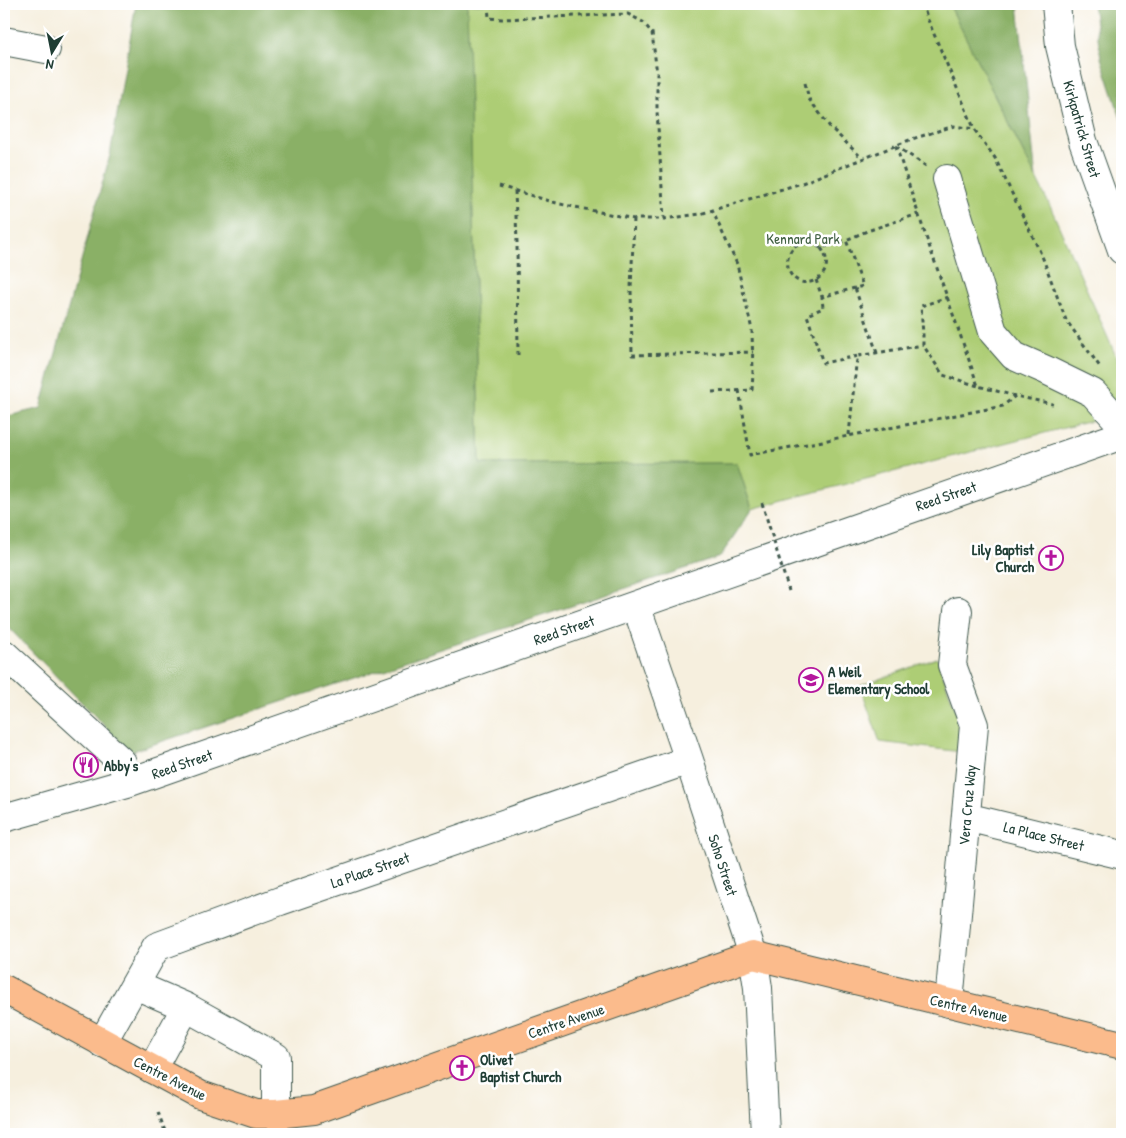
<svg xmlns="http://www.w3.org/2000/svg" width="1126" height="1138" viewBox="0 0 1126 1138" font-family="'Patrick Hand',sans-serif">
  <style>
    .green { fill: #adcd74; stroke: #668554 }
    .forest { fill: #8ab066; stroke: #54764d }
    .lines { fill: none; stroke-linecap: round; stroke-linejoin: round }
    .minor-casing { stroke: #3f584e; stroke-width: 30 }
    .major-casing { stroke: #3f584e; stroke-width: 30 }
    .path { stroke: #3f584e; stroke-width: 3; stroke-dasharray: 4 4; stroke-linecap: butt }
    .minor { stroke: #fff; stroke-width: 28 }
    .major { stroke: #fbbb8c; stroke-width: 28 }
    .path-bridge { stroke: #3f584e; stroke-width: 3; stroke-dasharray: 4 4; stroke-linecap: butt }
    .labels { text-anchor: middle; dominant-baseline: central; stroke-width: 5; stroke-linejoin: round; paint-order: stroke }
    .street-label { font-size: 15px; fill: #1f3d34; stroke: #fff }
    .park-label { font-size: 15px; fill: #426144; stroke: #fff }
    .poi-label { font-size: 15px; font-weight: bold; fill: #1f3d34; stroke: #fff; text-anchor: start }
  </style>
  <rect width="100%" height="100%" fill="#fff"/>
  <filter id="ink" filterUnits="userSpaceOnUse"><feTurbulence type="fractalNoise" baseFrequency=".02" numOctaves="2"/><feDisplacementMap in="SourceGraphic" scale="10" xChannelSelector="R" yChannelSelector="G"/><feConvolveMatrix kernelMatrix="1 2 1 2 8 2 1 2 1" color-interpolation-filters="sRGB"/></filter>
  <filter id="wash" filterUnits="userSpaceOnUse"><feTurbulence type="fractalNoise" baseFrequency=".0096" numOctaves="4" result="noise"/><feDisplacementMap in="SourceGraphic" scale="20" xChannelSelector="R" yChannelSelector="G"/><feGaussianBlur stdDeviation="1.12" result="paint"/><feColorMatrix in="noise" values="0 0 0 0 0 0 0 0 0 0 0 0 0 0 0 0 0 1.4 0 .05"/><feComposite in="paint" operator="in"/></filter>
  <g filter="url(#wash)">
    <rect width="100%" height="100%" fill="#f6efde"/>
    <path class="green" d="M467,4H949L1051,208L1122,370V399L1099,419L788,499L752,509L737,463L480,464Z
      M937,658L964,734L962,752L880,742L860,686Z"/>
    <path class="forest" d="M136,4H467L480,464L737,463L752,509L720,557L130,752L4,623V417L41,408L110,155Z
      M949,4H1018L1036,178Z
      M1093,4H1122V122L1101,58Z"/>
  </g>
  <g filter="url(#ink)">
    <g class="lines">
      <defs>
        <path id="minor" d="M1056,4L1060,46L1083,141L1122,250
          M4,41L46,49
          M947,179L993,332L1014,356L1046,370L1093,393L1122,425
          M636,605L689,760L753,955L758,988L765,1134
          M4,654L122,762L127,783
          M966,817L1122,855
          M4,818L127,783L1122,435
          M135,985L186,1007L276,1057V1114
          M949,1003L974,725L952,665L958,611
          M102,1043L156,947L280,901L689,760
          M152,1069L186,1007"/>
        <path id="major" d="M4,989L200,1095L256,1114H276L314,1110L753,955L1122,1045"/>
      </defs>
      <use href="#minor" class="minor-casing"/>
      <use href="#major" class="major-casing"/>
      <path class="path" d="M488,4L489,18L502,19L628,14L643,22L652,33L657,74V111L664,219
        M922,4L928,20L974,128
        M805,83L809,99L830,127L863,159
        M896,146L923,228L978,386L1015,396L1053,404
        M896,146L926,166
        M499,186L560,204L634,219H664L700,214L802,183L912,139L954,126L974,129L995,158L1042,256L1066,320L1100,367
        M515,191L517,242L518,357
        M634,219L631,288L632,355L753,352
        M821,248C841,275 801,297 789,271C787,266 787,260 789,255C794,240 809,240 821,248L846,240
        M816,280L822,297
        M855,288L822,297L823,308L807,315L823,363L858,356
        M948,297L921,306L923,335V345L943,375L978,386
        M877,353L855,288L863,286L846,240L867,231L918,214
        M739,390L750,455L1003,406L1015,396
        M712,392L752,390L753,373L752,330L737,264L712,210
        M849,435L856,365L858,356L923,345
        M158,1112L166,1134"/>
      <use href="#minor" class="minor"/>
      <use href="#major" class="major"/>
      <path class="path-bridge" d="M762,503L789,591"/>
    </g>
  </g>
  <defs>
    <symbol id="church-ring" viewBox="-11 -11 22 22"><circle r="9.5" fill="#fff" stroke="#b5179e" stroke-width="1.5"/><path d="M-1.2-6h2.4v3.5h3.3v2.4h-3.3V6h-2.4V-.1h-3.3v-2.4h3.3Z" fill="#b5179e"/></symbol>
    <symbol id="school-ring" viewBox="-11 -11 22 22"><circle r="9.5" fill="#fff" stroke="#b5179e" stroke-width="1.5"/><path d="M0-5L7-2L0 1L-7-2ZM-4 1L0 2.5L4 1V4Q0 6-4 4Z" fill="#b5179e"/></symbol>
    <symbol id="restaurant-ring" viewBox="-11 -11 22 22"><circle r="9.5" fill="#fff" stroke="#b5179e" stroke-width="1.5"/><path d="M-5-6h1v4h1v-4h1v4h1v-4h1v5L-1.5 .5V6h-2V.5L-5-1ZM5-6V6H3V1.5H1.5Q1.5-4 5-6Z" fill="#b5179e"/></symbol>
  </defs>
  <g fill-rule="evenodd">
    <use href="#church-ring" x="1037" y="544" width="28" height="28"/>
    <use href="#school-ring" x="797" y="666" width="28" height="28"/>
    <use href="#restaurant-ring" x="72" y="751" width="28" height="28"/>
    <use href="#church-ring" x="448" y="1054" width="28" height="28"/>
  </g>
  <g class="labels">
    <g class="street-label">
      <text transform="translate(1082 129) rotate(74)">Kirkpatrick Street</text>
      <text transform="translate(946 496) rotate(-19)">Reed Street</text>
      <text transform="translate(564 630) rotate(-19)">Reed Street</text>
      <text transform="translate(182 764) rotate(-19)">Reed Street</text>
      <text transform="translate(967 805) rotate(-85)">Vera Cruz Way</text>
      <text transform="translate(1044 836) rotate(14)">La Place Street</text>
      <text transform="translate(723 865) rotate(72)">Soho Street</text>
      <text transform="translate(370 870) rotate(-19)">La Place Street</text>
      <text transform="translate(969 1008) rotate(13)">Centre Avenue</text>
      <text transform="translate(566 1021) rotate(-19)">Centre Avenue</text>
      <text transform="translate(170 1078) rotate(27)">Centre Avenue</text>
    </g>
    <g class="park-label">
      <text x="803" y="238">Kennard Park</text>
    </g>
    <g class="poi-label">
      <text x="1034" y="549" text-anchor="end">Lily Baptist<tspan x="1034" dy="17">Church</tspan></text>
      <text x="828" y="671">A Weil<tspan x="828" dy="17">Elementary School</tspan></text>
      <text x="104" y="765">Abby's</text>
      <text x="480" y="1059">Olivet<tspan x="480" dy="17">Baptist Church</tspan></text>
    </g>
  </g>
  <rect width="1126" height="1138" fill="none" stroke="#fff" stroke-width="20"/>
  <g transform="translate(52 52) rotate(190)" stroke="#ffffff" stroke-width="4" paint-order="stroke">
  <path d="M0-4L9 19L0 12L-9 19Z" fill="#1f3d34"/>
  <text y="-8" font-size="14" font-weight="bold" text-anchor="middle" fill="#1f3d34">N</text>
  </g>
</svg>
